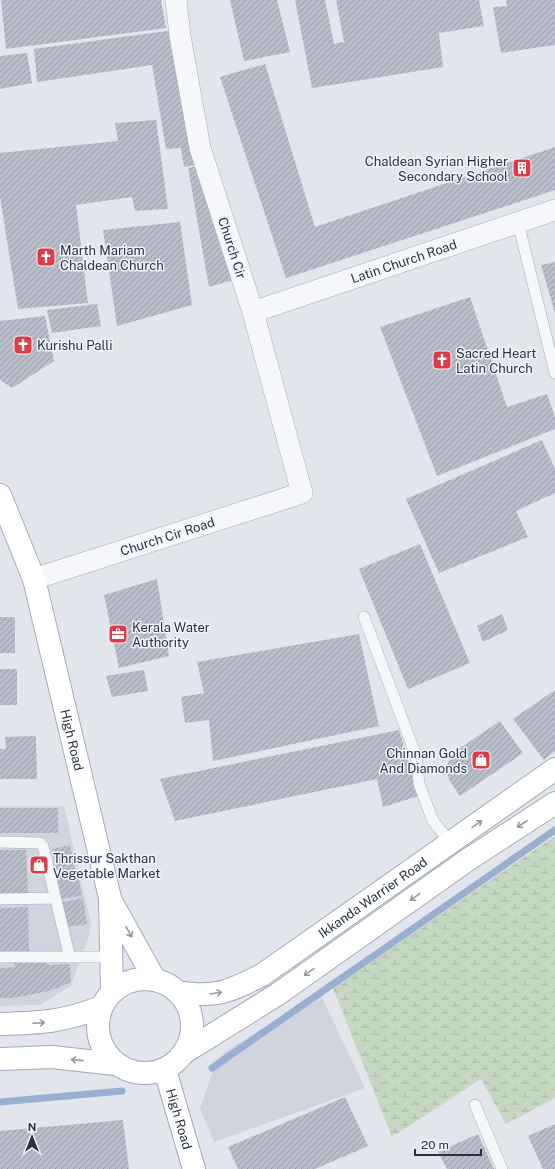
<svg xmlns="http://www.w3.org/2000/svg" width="555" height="1169" viewBox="0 0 555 1169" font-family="'Public Sans',sans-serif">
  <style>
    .built { fill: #d0d4de }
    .wetland { fill: url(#wetland-marsh) }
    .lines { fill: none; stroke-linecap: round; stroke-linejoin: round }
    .stream { stroke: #99afd0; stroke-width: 7 }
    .building { fill: url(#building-hatch) }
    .service-casing { stroke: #a6abb7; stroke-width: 12 }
    .minor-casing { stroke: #a6abb7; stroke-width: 22 }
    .secondary-casing { stroke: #a6abb7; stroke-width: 24 }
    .primary-casing { stroke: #a0a8b9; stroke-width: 24 }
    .service { stroke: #f5f7fa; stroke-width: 11 }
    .minor { stroke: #f5f7fa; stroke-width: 21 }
    .secondary { stroke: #fff; stroke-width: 22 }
    .primary { stroke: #fff; stroke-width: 22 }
    .oneway { stroke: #9498a2 }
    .labels { text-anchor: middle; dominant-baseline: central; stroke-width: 3; stroke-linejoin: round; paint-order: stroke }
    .poi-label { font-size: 13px; fill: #283146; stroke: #f2f4f9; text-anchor: start }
    .street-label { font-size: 13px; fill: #283146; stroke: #f2f4f9 }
  </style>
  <defs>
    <pattern id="wetland-marsh" width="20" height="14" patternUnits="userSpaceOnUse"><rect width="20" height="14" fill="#c6d7c2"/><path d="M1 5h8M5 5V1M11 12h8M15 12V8" fill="none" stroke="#aab9a8"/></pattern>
    <pattern id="building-hatch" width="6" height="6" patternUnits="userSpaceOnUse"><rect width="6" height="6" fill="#b9beca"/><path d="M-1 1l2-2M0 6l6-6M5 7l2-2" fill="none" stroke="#969ba6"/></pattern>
  </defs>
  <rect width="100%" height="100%" fill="#e2e5ec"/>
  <path class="built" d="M0,806H64L91,923L89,936L71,986L40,1005L0,1006Z
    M320,993L365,1088L214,1142L200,1109L214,1067L223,1053Z"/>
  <path class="wetland" d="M555,836V1098L506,1124L481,1079L392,1137L333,988Z"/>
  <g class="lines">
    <path class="stream" d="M212,1068L555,830
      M0,1102L122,1091"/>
  </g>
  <path class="building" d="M1,0H161L166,28L6,49Z
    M230,0H277L290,52L244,61Z
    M295,0H325L334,44L344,42L336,0H479L484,26L439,33L443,67L312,88Z
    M506,0H555V45L501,53L493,7L507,6Z
    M175,30L197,165L184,167L181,148L166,149L152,65L37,82L34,49Z
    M27,53L32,83L0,89V56Z
    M265,64L315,227L555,147V190L286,278L220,77Z
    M156,120L168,209L135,211L132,197L76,205L88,303L18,309L0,197V153L118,141L115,123Z
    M202,165L236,279L209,287L188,168Z
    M180,222L192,305L117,326L103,230Z
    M555,262V313L541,265Z
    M470,297L507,407L547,394L555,417V429L437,476L380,327Z
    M97,304L101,326L52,333L47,310Z
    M45,316L54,361L12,388L0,380V321Z
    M542,440L555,469V493L516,511L528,537L439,573L406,499Z
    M420,544L470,663L408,689L359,569Z
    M157,579L169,656L119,668L104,595Z
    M502,614L508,630L483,642L477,626Z
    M0,617H15V653H0Z
    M359,634L379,726L213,761L209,720L185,723L181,697L204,693L197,662Z
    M0,669H17V705H0Z
    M144,670L148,691L112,697L106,676Z
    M555,690V751L544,760L513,719Z
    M500,721L523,753L460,796L449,780L446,767L453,753Z
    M399,730L419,796L383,807L377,779L175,821L160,779Z
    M36,736L37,779H0V749H6L5,737Z
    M0,808H58V833H0Z
    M70,845L75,869L57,872L52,849Z
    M0,850H26L28,893H0Z
    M78,874L82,896L59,899L56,877Z
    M83,898L87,924L67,927L62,902Z
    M28,907L29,951H0V908Z
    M14,962H47V965L70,964L71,982L49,991L13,998H0V968L14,967Z
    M345,1097L368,1146L315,1169H238L228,1147Z
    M123,1120L129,1169H0V1131Z
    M555,1124V1169H543L528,1136Z
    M478,1134L494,1169H447L438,1152Z"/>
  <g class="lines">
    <defs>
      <path id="service" d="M518,222L555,373
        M364,617L416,756L419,784L433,821L450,842
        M0,842L40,843L43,846L69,954L66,956
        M0,899L55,898
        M0,957H110
        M475,1105L502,1169"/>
      <g id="minor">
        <path id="s1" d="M253,312L555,210"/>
        <path id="s2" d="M34,579L302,493L253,312L200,148L180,36L176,0"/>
      </g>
      <g id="secondary">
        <path id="s3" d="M0,495L34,579L110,898L112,991"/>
        <path d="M111,901L155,980"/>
      </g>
      <g id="primary">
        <circle cx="145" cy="1026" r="47"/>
        <path id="s4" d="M178,992C217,998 228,992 262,975L555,769"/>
        <path d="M0,1024C39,1023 64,1022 101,1007"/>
        <path d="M185,1052L278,994L469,859L555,803"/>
        <path d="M0,1059L52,1057L115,1064"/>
        <path id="s5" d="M165,1070L194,1169"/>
      </g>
    </defs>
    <use href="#service" class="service-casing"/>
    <use href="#minor" class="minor-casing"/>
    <use href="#secondary" class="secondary-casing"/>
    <use href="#primary" class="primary-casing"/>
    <use href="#service" class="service"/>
    <use href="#minor" class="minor"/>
    <use href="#secondary" class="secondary"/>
    <use href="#primary" class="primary"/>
  </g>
  <defs><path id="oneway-shaft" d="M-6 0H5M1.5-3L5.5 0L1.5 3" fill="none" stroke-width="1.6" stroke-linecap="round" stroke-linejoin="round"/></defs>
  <g class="oneway">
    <use href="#oneway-shaft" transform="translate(477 824) rotate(-35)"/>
    <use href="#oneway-shaft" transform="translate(522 824) rotate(147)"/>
    <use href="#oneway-shaft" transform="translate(415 897) rotate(145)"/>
    <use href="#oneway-shaft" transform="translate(129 932) rotate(61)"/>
    <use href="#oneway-shaft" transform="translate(309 972) rotate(145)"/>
    <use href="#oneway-shaft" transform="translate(216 993) rotate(-9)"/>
    <use href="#oneway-shaft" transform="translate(39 1023) rotate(-3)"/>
    <use href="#oneway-shaft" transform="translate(77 1060) rotate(-174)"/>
  </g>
  <defs>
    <symbol id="building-square" viewBox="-11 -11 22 22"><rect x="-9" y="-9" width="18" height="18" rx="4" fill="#dd3b47" stroke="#f2f4f9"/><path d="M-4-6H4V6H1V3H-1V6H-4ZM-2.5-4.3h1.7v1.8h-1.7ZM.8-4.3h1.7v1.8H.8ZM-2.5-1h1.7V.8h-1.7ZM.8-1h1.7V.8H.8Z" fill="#fff"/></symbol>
    <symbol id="church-square" viewBox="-11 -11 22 22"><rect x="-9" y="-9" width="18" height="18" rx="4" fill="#dd3b47" stroke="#f2f4f9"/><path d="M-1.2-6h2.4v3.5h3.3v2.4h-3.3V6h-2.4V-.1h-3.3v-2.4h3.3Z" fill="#fff"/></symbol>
    <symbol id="office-square" viewBox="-11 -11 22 22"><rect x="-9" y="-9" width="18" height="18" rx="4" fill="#dd3b47" stroke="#f2f4f9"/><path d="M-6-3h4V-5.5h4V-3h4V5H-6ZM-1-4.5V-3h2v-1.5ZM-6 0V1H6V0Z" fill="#fff"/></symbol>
    <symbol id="shop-square" viewBox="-11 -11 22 22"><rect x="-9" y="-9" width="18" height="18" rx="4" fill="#dd3b47" stroke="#f2f4f9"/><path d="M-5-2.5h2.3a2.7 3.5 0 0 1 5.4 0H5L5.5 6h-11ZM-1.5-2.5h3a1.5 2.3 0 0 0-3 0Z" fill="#fff"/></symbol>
  </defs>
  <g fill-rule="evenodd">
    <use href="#building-square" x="511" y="157" width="22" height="22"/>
    <use href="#church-square" x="35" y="246" width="22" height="22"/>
    <use href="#church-square" x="12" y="334" width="22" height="22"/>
    <use href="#church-square" x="431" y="349" width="22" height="22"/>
    <use href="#office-square" x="107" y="623" width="22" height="22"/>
    <use href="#shop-square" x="470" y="749" width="22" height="22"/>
    <use href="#shop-square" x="28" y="854" width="22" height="22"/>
  </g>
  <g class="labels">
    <g class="poi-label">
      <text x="508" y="161" text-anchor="end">Chaldean Syrian Higher<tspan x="508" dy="15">Secondary School</tspan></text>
      <text x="60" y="250">Marth Mariam<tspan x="60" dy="15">Chaldean Church</tspan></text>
      <text x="37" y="345">Kurishu Palli</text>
      <text x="456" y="353">Sacred Heart<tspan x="456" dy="15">Latin Church</tspan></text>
      <text x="132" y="627">Kerala Water<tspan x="132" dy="15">Authority</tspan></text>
      <text x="467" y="753" text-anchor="end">Chinnan Gold<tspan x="467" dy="15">And Diamonds</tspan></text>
      <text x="53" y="858">Thrissur Sakthan<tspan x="53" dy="15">Vegetable Market</tspan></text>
    </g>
    <g class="street-label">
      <text transform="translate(232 248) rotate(72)">Church Cir</text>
      <text stroke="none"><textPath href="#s1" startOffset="159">Latin Church Road</textPath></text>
      <text stroke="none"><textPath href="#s2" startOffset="140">Church Cir Road</textPath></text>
      <text stroke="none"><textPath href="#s3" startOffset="256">High Road</textPath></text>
      <text stroke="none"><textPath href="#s4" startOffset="223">Ikkanda Warrier Road</textPath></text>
      <text stroke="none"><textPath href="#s5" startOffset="51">High Road</textPath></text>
    </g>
  </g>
  <g transform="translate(32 1137)" stroke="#f2f4f9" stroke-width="3" paint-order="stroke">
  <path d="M0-3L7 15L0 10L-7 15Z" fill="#283146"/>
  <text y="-6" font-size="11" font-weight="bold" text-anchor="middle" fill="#283146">N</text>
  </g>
  <path d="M415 1149v6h66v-6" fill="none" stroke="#283146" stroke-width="2"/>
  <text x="421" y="1149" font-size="12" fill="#283146" stroke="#f2f4f9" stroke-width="3" paint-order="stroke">20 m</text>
</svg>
